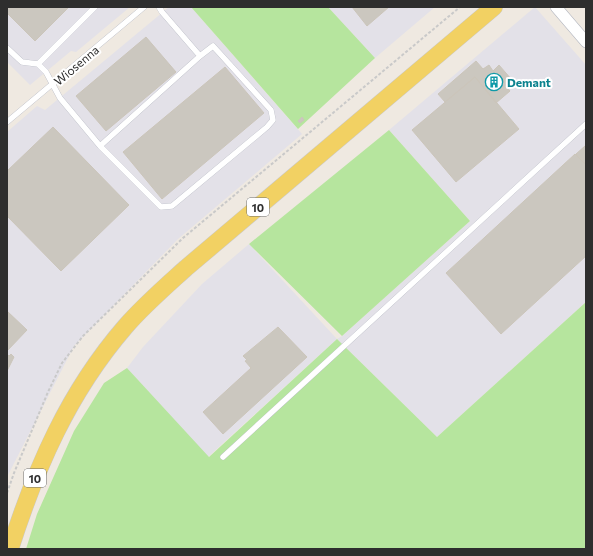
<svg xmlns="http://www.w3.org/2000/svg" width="593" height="556" viewBox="0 0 593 556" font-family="Commissioner,sans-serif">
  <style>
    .industrial { fill: #e3e1e8 }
    .green { fill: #b6e59e }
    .building { fill: #cbc7bf; stroke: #cbc5ba }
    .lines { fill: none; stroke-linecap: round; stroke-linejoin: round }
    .lane-casing { stroke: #b4b7c1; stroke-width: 6 }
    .street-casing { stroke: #b4b7c1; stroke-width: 12 }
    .primary-casing { stroke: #c9c9c9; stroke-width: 18 }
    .path { stroke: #c9c9c9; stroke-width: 2; stroke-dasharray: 3 2; stroke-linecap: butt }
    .lane { stroke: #fff; stroke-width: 5.5 }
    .street { stroke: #fff; stroke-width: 11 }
    .primary { stroke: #f2d163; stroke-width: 17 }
    .labels { text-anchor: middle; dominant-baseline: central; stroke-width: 4; stroke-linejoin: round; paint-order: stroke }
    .shield { fill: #fff; stroke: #6d6d6d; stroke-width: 1 }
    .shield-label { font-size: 11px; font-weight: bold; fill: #2e2e2e }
    .street-label { font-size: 12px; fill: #2e2e2e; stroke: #fff }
    .culture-label { font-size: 12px; font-weight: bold; fill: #0d838f; stroke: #fff; text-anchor: start }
  </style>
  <rect width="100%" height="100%" fill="#efe9e1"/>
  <path class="industrial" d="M7,7H130L76,52L71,51L30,85L7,62Z
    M169,7H191L302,134L178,239L74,346L8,475L7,474V132L37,106L45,110Z
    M328,7H435L375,58Z
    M535,7L586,65V302L437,437L337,339L208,457L127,368L143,347L202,284L249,244L337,339L342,336L470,221L389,130Z"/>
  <path class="green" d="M191,7H328L375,58L298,129Z
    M389,130L470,221L342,336L249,244Z
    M586,302V549H26L37,514L74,431L104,383L127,368L209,457L337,339L437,437Z"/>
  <path class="building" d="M7,7H69L35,41L7,13Z
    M352,7H389L367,26Z
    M146,37L176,72L106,131L76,96Z
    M476,61L483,69L489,65L493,71L499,65L512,80L505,85L510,91L496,103L475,77L445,102L438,94Z
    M225,67L264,113L162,199L123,152Z
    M475,77L519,129L456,182L412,130Z
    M302,117L304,120L300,123L298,121Z
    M53,127L129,205L61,271L7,216V171Z
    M585,146L586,148V165L576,154Z
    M575,154L586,165V256L501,334L446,273Z
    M7,311L27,330L7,351Z
    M278,327L307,357L223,434L203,412L251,368L245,361L247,360L243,356Z
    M7,354L9,356L11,354L14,357L7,371Z"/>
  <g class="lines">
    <defs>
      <path id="lane" d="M7,48L22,62L38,64L46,72L60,98L100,146L161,207L172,206L267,127L273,120L271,110L213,46L200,56L162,12L159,7
        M38,64L95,7
        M7,122L144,7
        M100,146L200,56
        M223,457L586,124"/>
      <path id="street" d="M556,7L586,42"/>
      <path id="primary" d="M10,549C36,468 68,393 125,327C143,306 165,287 186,268L494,7"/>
    </defs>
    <use href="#lane" class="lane-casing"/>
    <use href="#street" class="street-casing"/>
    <use href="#primary" class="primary-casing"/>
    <path class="path" d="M7,493L14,473L48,392L62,363L83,336L183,238L460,7"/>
    <use href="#lane" class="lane"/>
    <use href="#street" class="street"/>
    <use href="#primary" class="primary"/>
  </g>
  <defs>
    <symbol id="building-ring" viewBox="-11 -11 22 22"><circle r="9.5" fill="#fff" stroke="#0f9aa8" stroke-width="1.5"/><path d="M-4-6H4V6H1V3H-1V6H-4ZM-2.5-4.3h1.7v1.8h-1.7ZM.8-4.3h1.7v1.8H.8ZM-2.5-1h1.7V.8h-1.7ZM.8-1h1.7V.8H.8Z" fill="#0f9aa8"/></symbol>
  </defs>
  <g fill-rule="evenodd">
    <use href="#building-ring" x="484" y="72" width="20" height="20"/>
  </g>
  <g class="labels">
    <g class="shield">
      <rect x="247" y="198" width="22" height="18" rx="3"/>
      <rect x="24" y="469" width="22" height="18" rx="3"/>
    </g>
    <g class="shield-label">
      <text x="258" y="207">10</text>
      <text x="35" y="478">10</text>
    </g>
    <g class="street-label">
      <text transform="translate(76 65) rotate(-40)">Wiosenna</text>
    </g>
    <g class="culture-label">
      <text x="507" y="82">Demant</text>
    </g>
  </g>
  <rect width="593" height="556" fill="none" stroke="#2e2e2e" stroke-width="16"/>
</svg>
